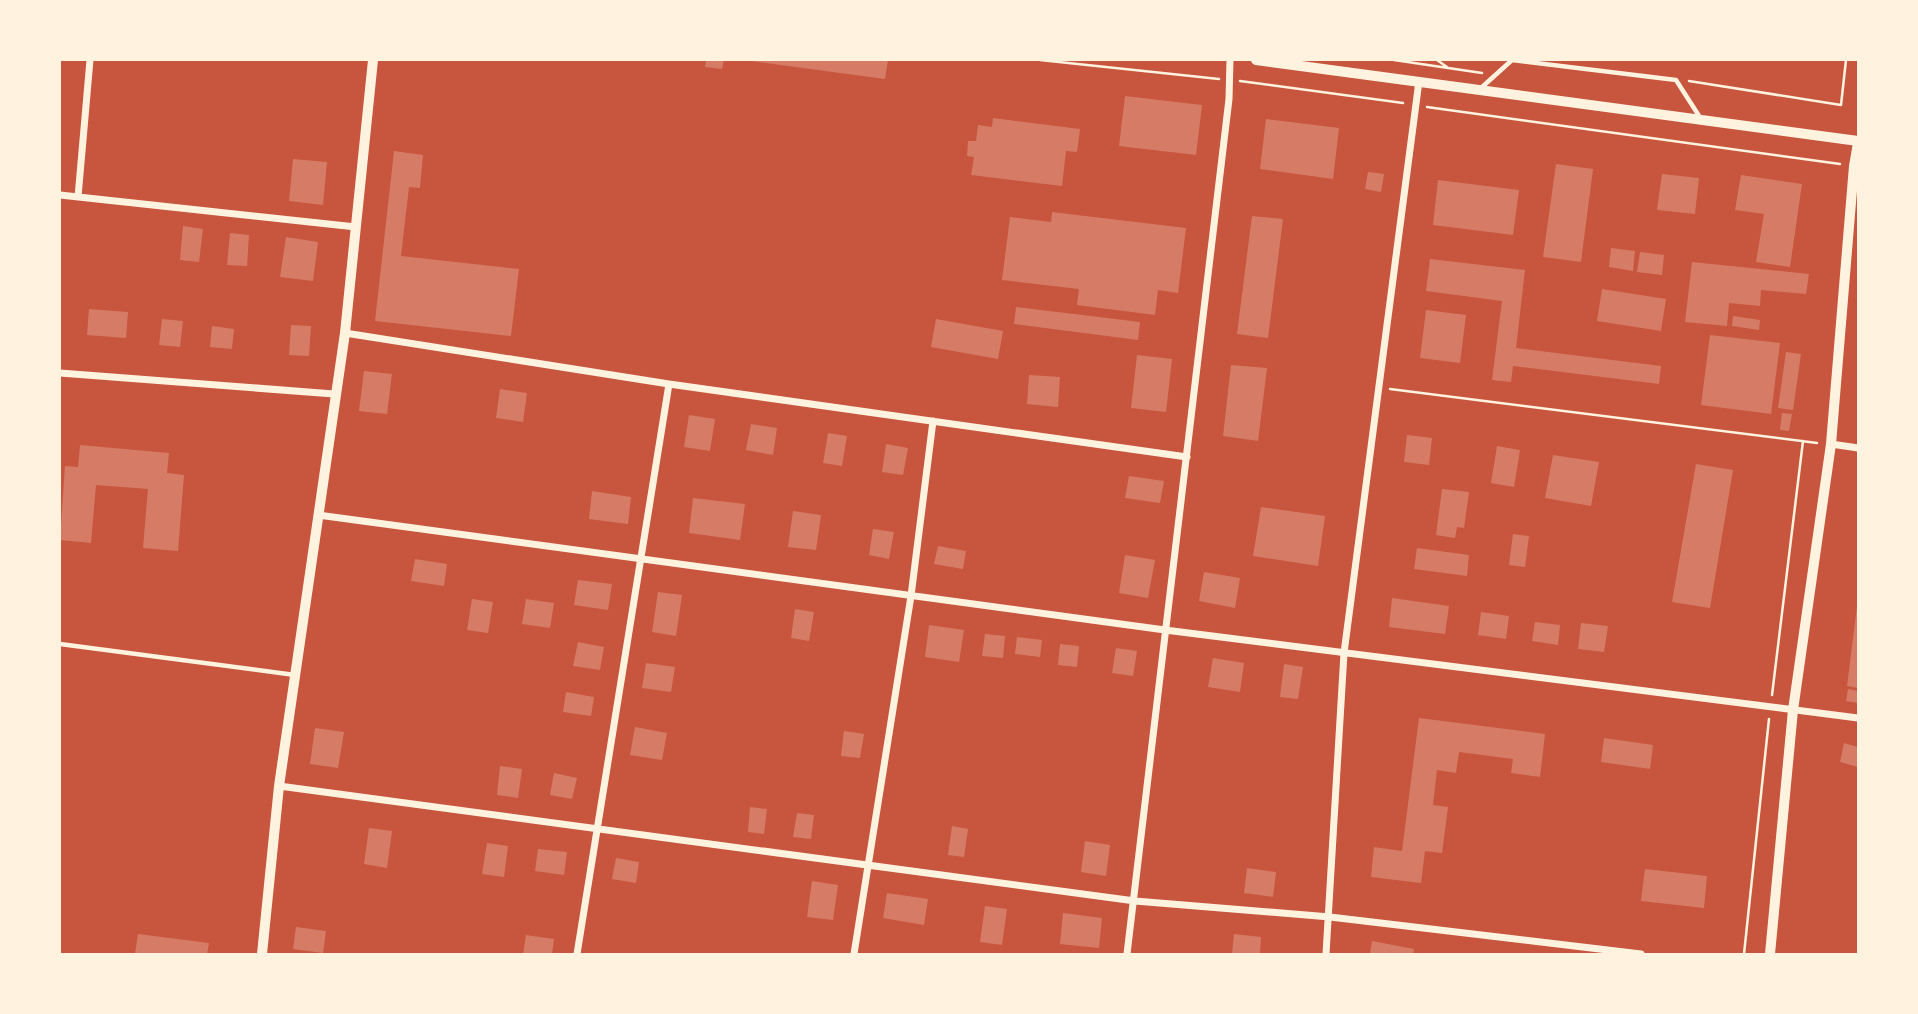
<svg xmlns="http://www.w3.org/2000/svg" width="1918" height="1014" viewBox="0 0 1918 1014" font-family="Mulish,sans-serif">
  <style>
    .building { fill: #d67c66 }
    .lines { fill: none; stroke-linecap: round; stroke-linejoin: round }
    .path { stroke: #fff3e0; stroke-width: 2.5 }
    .service { stroke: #fff3e0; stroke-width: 4.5 }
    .minor { stroke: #fff3e0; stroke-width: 7 }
    .tertiary { stroke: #fff3e0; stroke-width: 10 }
  </style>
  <rect width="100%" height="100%" fill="#c8553d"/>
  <path class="building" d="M706,60H724L722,69L705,67Z
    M743,60H888L885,79Z
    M1125,96L1202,105L1196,155L1119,146Z
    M993,118L1080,129L1077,152L1066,151L1062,186L971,175L974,157L967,156L968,141H976L978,125L992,127Z
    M1266,119L1339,128L1333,179L1260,169Z
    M394,151L423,155L420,188L409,187L401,256L519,269L511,336L375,321Z
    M293,159L327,162L323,205L289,201Z
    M1556,164L1593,169L1581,262L1543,257Z
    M1368,172L1384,174L1381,192L1365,189Z
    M1662,174L1699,178L1695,214L1657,210Z
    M1741,175L1802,184L1790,267L1756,262L1764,214L1735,210Z
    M1438,180L1519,190L1513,235L1433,225Z
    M1052,212L1186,228L1178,293L1158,290L1155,315L1077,305L1079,289L1002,280L1010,217L1051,222Z
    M1252,216L1283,219L1268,338L1237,334Z
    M183,226L203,229L199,262L180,260Z
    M230,233L249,235L247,266L227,265Z
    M286,237L318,242L313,281L280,277Z
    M1611,248L1635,251L1633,271L1609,267Z
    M1640,252L1664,255L1662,275L1637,272Z
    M1430,259L1525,270L1516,348L1661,366L1659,384L1513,366L1511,382L1492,380L1502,301L1426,291Z
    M1692,262L1809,274L1806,294L1761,290L1760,306L1729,303L1727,326L1685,322Z
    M1602,289L1666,299L1661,331L1597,321Z
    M1016,307L1140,322L1138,340L1014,324Z
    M89,309L128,312L126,338L87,335Z
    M1426,310L1466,315L1460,363L1420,358Z
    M1733,316L1760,320L1759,330L1732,326Z
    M162,319L183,321L180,347L159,345Z
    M936,319L1003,331L998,359L931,347Z
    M291,325L311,326L309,356L289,355Z
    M212,326L234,329L232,349L210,347Z
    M1710,335L1780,343L1771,414L1701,405Z
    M1786,352L1801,354L1793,410L1778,408Z
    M1137,355L1172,359L1166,412L1131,408Z
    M1231,365L1267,368L1258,441L1223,436Z
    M364,371L392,374L387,414L359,411Z
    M1029,375L1060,377L1058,407L1027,404Z
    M500,389L527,393L523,422L496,418Z
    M1782,413L1792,414L1789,431L1780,430Z
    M689,415L715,419L710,451L684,447Z
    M751,424L777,428L773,455L746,450Z
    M828,433L847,436L842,466L823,463Z
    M1407,435L1432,438L1429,465L1404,462Z
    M886,444L908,448L903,475L882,472Z
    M80,445L169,453L167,473L184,475L178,551L143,548L148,489L96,485L91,543L60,540L65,466L78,467Z
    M1497,446L1520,450L1514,487L1491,483Z
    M1553,455L1599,462L1591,506L1545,498Z
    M1696,464L1733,470L1710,608L1672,602Z
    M1129,476L1164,481L1160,503L1125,498Z
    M1442,489L1469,492L1464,528L1457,527L1455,538L1436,535Z
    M592,491L631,497L628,524L589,519Z
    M693,498L745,504L740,540L689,533Z
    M1261,507L1325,516L1318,566L1253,556Z
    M793,511L821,515L816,550L788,547Z
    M873,529L894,532L889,559L869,555Z
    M1513,534L1529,536L1525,567L1509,565Z
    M938,546L966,551L963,569L934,564Z
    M1417,548L1469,555L1467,576L1414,569Z
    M1125,555L1155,560L1148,598L1119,593Z
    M415,559L447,564L444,586L411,581Z
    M1204,572L1240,578L1235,608L1199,601Z
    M578,580L612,584L608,610L574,605Z
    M658,592L682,595L676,636L652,632Z
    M1392,598L1449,606L1445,634L1389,627Z
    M472,599L493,602L488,633L467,630Z
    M526,599L554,603L550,628L522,624Z
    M1857,606H1858V688L1847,686Z
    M795,609L814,612L809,641L791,638Z
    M1481,612L1509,616L1506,639L1478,635Z
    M1535,622L1560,625L1558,645L1532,641Z
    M1581,623L1608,626L1604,652L1578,649Z
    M929,625L964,630L959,662L925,657Z
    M985,634L1005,636L1003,658L982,656Z
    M1017,637L1042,640L1040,657L1015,654Z
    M578,642L604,647L600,670L573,666Z
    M1060,644L1079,646L1077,667L1058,665Z
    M1116,648L1137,651L1133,676L1112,673Z
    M1213,658L1244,663L1240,692L1208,687Z
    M646,663L675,667L671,692L642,688Z
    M1284,664L1303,667L1298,699L1280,697Z
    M1848,689L1858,691V703L1846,701Z
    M566,692L594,697L591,716L563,712Z
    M1419,718L1545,734L1540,777L1511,773L1513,759L1459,752L1456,773L1437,770L1433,805L1448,807L1442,853L1425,851L1421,883L1371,877L1374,847L1402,851Z
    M635,727L667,733L662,760L630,755Z
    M315,728L344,732L338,768L310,764Z
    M844,731L864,734L860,758L841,756Z
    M1604,738L1653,745L1650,769L1601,762Z
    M1844,743L1858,747V767L1840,762Z
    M500,766L522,769L518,798L497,795Z
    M554,773L577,778L572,799L550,795Z
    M750,807L767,809L764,834L748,832Z
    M797,813L814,815L811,839L793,837Z
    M952,826L968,829L964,857L948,855Z
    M369,828L392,831L387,868L364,864Z
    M1085,841L1110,845L1106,876L1081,872Z
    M487,843L508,846L504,877L482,874Z
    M538,849L567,852L564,875L535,871Z
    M616,858L639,862L636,883L612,879Z
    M1247,868L1276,872L1273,897L1244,893Z
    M1645,869L1707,876L1704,908L1641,901Z
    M812,881L838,885L833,920L807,917Z
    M887,893L928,899L924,925L883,918Z
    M985,906L1007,909L1002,945L980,942Z
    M1063,913L1102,918L1099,948L1060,944Z
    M296,927L326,931L323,953L293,949Z
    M138,934L209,943L207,954H135Z
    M1234,934L1261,937L1260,954H1232Z
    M526,935L554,939L552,954H523Z
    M1372,941L1414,949L1413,954H1370Z"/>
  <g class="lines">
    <path class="path" d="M1040,60L1219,79
      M1394,60L1482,73
      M1437,60L1447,67
      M1240,81L1403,103
      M1689,81L1841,105L1846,60
      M1427,107L1840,164
      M1390,389L1817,443
      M1772,695L1803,441
      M1744,954L1769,719"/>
    <path class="service" d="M1481,88L1512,60L1676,80L1701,119
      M60,644L295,675"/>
    <path class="minor" d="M60,195L356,227
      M78,197L90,60
      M345,333L669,384L1187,457
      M60,373L334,394
      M1831,444L1858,448
      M318,515L1165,630L1858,718
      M279,786L1135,901L1330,917L1641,954
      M577,954L669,384
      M854,954L911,596L933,421
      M1127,954L1229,99L1230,60
      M1326,954L1344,653L1419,81"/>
    <path class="tertiary" d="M1256,60L1858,141
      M262,954L279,786L345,333L373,60
      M1770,954L1793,710L1831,444L1854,166L1858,143"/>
  </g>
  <rect width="1918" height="1014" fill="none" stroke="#fff3e0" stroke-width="122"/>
</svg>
